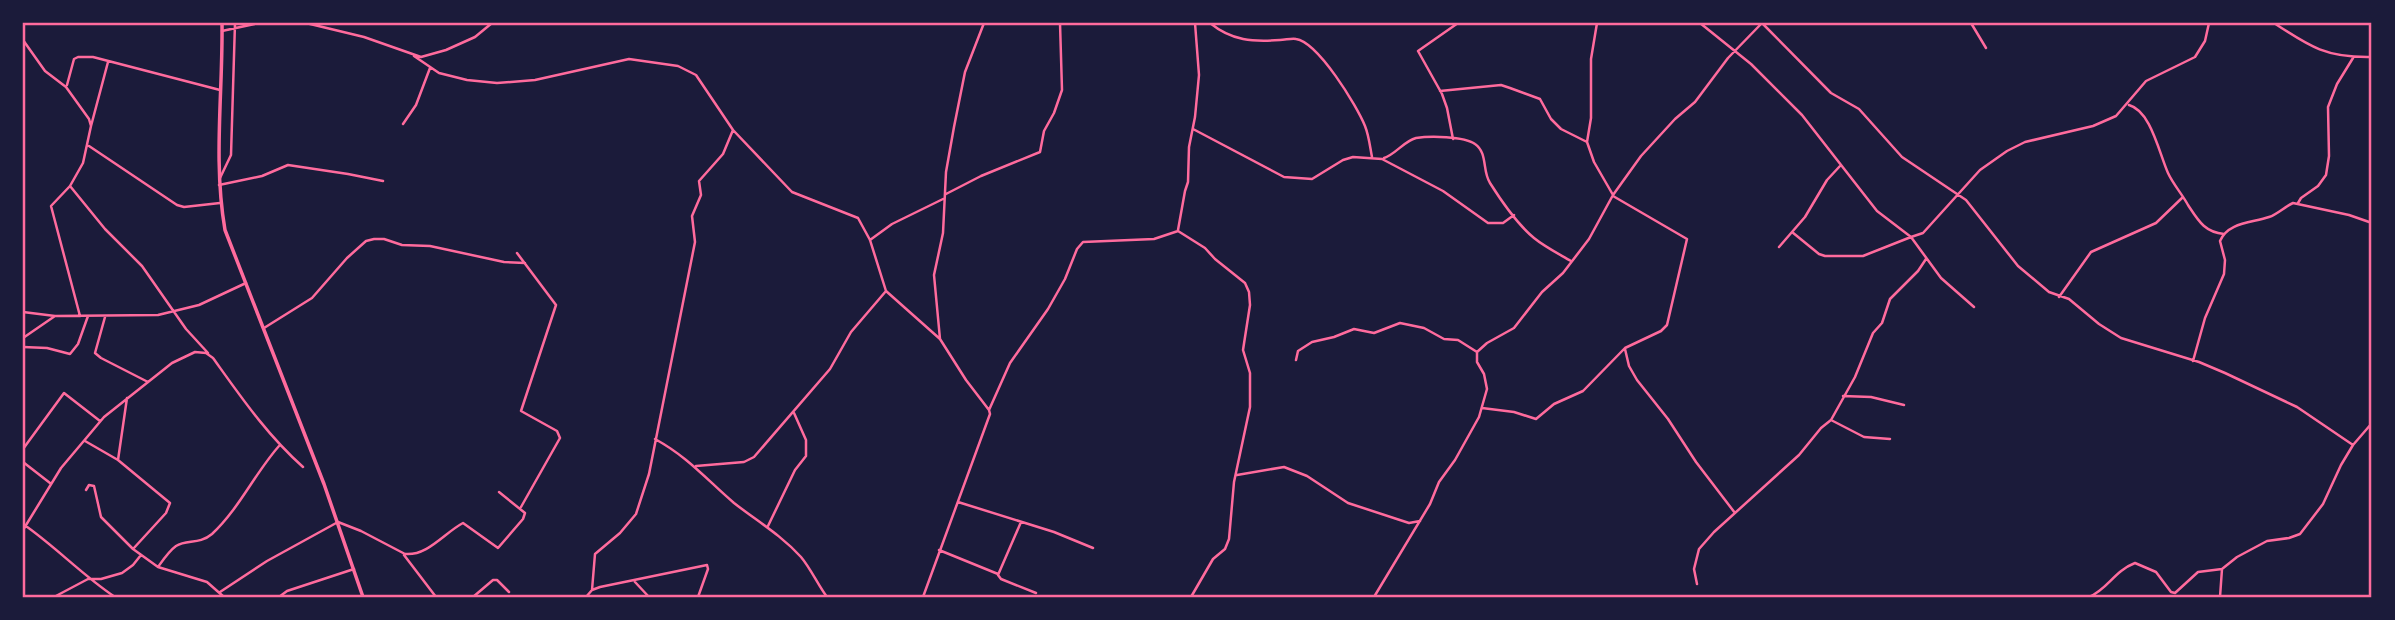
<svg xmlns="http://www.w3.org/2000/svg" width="2395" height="620" viewBox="0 0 2395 620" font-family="'Asap Condensed',sans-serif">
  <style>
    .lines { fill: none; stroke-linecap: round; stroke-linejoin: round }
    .minor { stroke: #ff6b9d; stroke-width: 2.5 }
    .primary { stroke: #ff6b9d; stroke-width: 3.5 }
    .neatline { fill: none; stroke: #ff6b9d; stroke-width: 2.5 }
  </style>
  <rect width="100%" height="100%" fill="#1b1b3a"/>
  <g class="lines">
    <path class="minor" d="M306,23L364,37L421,57L446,50L475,37L492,23
      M1210,23C1232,41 1253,42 1280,40C1285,40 1292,38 1296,39C1318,42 1357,106 1365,126C1369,136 1370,147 1372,157
      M1597,23L1591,59V118L1587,142L1594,162L1613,195
      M1700,23L1751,64L1802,115L1877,211L1911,237L1923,233L1980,170L2007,151L2025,142L2093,126L2116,116L2146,81L2195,57L2205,41L2209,23
      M1762,23L1831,93L1859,109L1902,157L1966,200L2018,266L2049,292L2069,299L2099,324L2121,338L2199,362L2225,373L2297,407L2353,445
      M1971,23L1986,48
      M2274,23C2310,47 2327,58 2372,57
      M222,31L259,23
      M23,40L45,71L66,87L89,119L91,126L83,163L70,186L51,206L80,316
      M414,56L439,73L467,80L497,83L535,80L629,59L678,66L696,75L733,130L723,154L699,181L701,195L692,216L695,242L649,474L636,514L620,533L595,554L592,590
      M67,85L74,59L78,57H93L220,90
      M1440,91L1501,85L1510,88L1540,99L1551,119L1561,129L1587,142
      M2129,105C2151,111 2159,153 2168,173C2173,184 2182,194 2188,205C2198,220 2204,232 2224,234
      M403,124L416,105L430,68
      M91,126L108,62
      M1193,129L1284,177L1312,179L1343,160L1353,157L1382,159L1443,191L1488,223H1503L1514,215
      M733,130L792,192L858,218L870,240L886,291L940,339
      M1453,139L1447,108L1442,94L1418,51L1458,23
      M89,146L177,205L184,207L220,203
      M1384,158C1396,154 1404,141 1416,138C1429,136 1464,136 1475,144C1488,153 1482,171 1490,183C1502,202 1517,224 1534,238C1545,247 1559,254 1571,261
      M220,178L231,155L235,23
      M219,185L262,176L288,165L348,174L383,181
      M70,186L105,229L142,266L186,329L208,353
      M946,194L981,176L1040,152L1044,131L1054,113L1062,90L1060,23
      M2298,203L2301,198L2318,186L2326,175L2329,156L2328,107L2337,84L2353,58
      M1178,230L1185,191L1188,182L1189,147L1195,117L1199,75L1195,23
      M1792,232L1819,254L1825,256H1863L1911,237L1941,278L1974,307
      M870,240L892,224L943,199
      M1779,247L1805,217L1827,180L1840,166
      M517,253L556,305L521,411L557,431L560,438L521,507
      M2059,297L2091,252L2156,223L2183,197
      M23,312L55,316L158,315L199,305L246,283
      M105,317L95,353L101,358L148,382
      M264,328L312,298L347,258L366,241L374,239H384L402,245L430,246L504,262L525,263
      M23,338L55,316
      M23,347L47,348L70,354L78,344L88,316
      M1625,349L1629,366L1637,380L1668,419L1696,462L1735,513
      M1296,360L1298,351L1312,342L1334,337L1354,329L1374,333L1400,323L1424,328L1444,339L1458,340L1477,352
      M2193,361L2205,318L2224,274L2225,260L2220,241C2228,222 2252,223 2269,217C2278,214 2284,207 2293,203L2349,215L2372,223
      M1843,396L1871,397L1904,405
      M1482,408L1514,412L1536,419L1554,404L1583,391L1625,348L1661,331L1667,325L1687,239L1613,196
      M989,410L1010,363L1048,309L1065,279L1077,249L1083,242L1154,239L1178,231L1205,248L1215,259L1245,283L1249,292L1250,305L1243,350L1250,373V407L1234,482L1229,539L1225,549L1213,559L1191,597
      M1831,420L1864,437L1890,439
      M655,439C688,457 707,480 734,503C757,521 781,535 801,557C811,569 818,585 827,597
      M85,441L118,460L170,503L166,513L133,549
      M23,449L64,393L100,421
      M118,460L127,398
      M23,462L50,483
      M696,466L744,462L754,457L830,369L851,332L886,291
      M1237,475L1284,467L1307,476L1348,503L1409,523L1420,521
      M86,490L89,485L94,486L101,517L133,549L158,567L207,582L224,597
      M958,502L1054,532L1093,548
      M1021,522L998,575L1001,579L1036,593
      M23,524C55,546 82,575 115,597
      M768,526L795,470L806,456V440L794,413
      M23,530L61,468L104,417L172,363L195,352L206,353L213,358C241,397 267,435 303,467
      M939,550L998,574
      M404,555L436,597
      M158,567C163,560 169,551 176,546C187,539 199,545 212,534C239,509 255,473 279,446
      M635,582L649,597
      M1697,584L1694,569L1699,549L1714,532L1799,455L1821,428L1831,420L1855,377L1873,333L1882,323L1890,299L1918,271L1926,259
      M220,592L267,561L338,522L361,531L405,554C428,556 444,533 463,523L498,548L523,519L525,513L499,492
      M54,597L88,579H101L122,573L133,565L141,555
      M279,597L287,591L354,569
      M473,597L493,580H497L509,592
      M586,597L592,590L600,587L707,565L708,569L698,597
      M923,597L990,414L989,410L966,380L940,339L934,275L943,233L946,172L954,127L965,72L984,23
      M1374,597L1430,504L1439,482L1455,460L1479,417L1487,389L1484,374L1477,362V352L1487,343L1514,328L1542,292L1563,273L1589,239L1613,195L1641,156L1675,119L1695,102L1728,58L1762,23
      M2089,597C2108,589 2114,571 2135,563L2156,572L2171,592L2175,593L2198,572L2222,569L2237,557L2267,541L2289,538L2300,534L2323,504L2341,465L2353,445L2372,423
      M2220,597L2222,569"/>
    <path class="primary" d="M222,23C223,92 213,161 225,230L324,484L363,597"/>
  </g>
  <rect width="2395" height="620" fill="none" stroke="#1b1b3a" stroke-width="49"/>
  <rect x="24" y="24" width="2346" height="572" class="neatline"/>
</svg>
